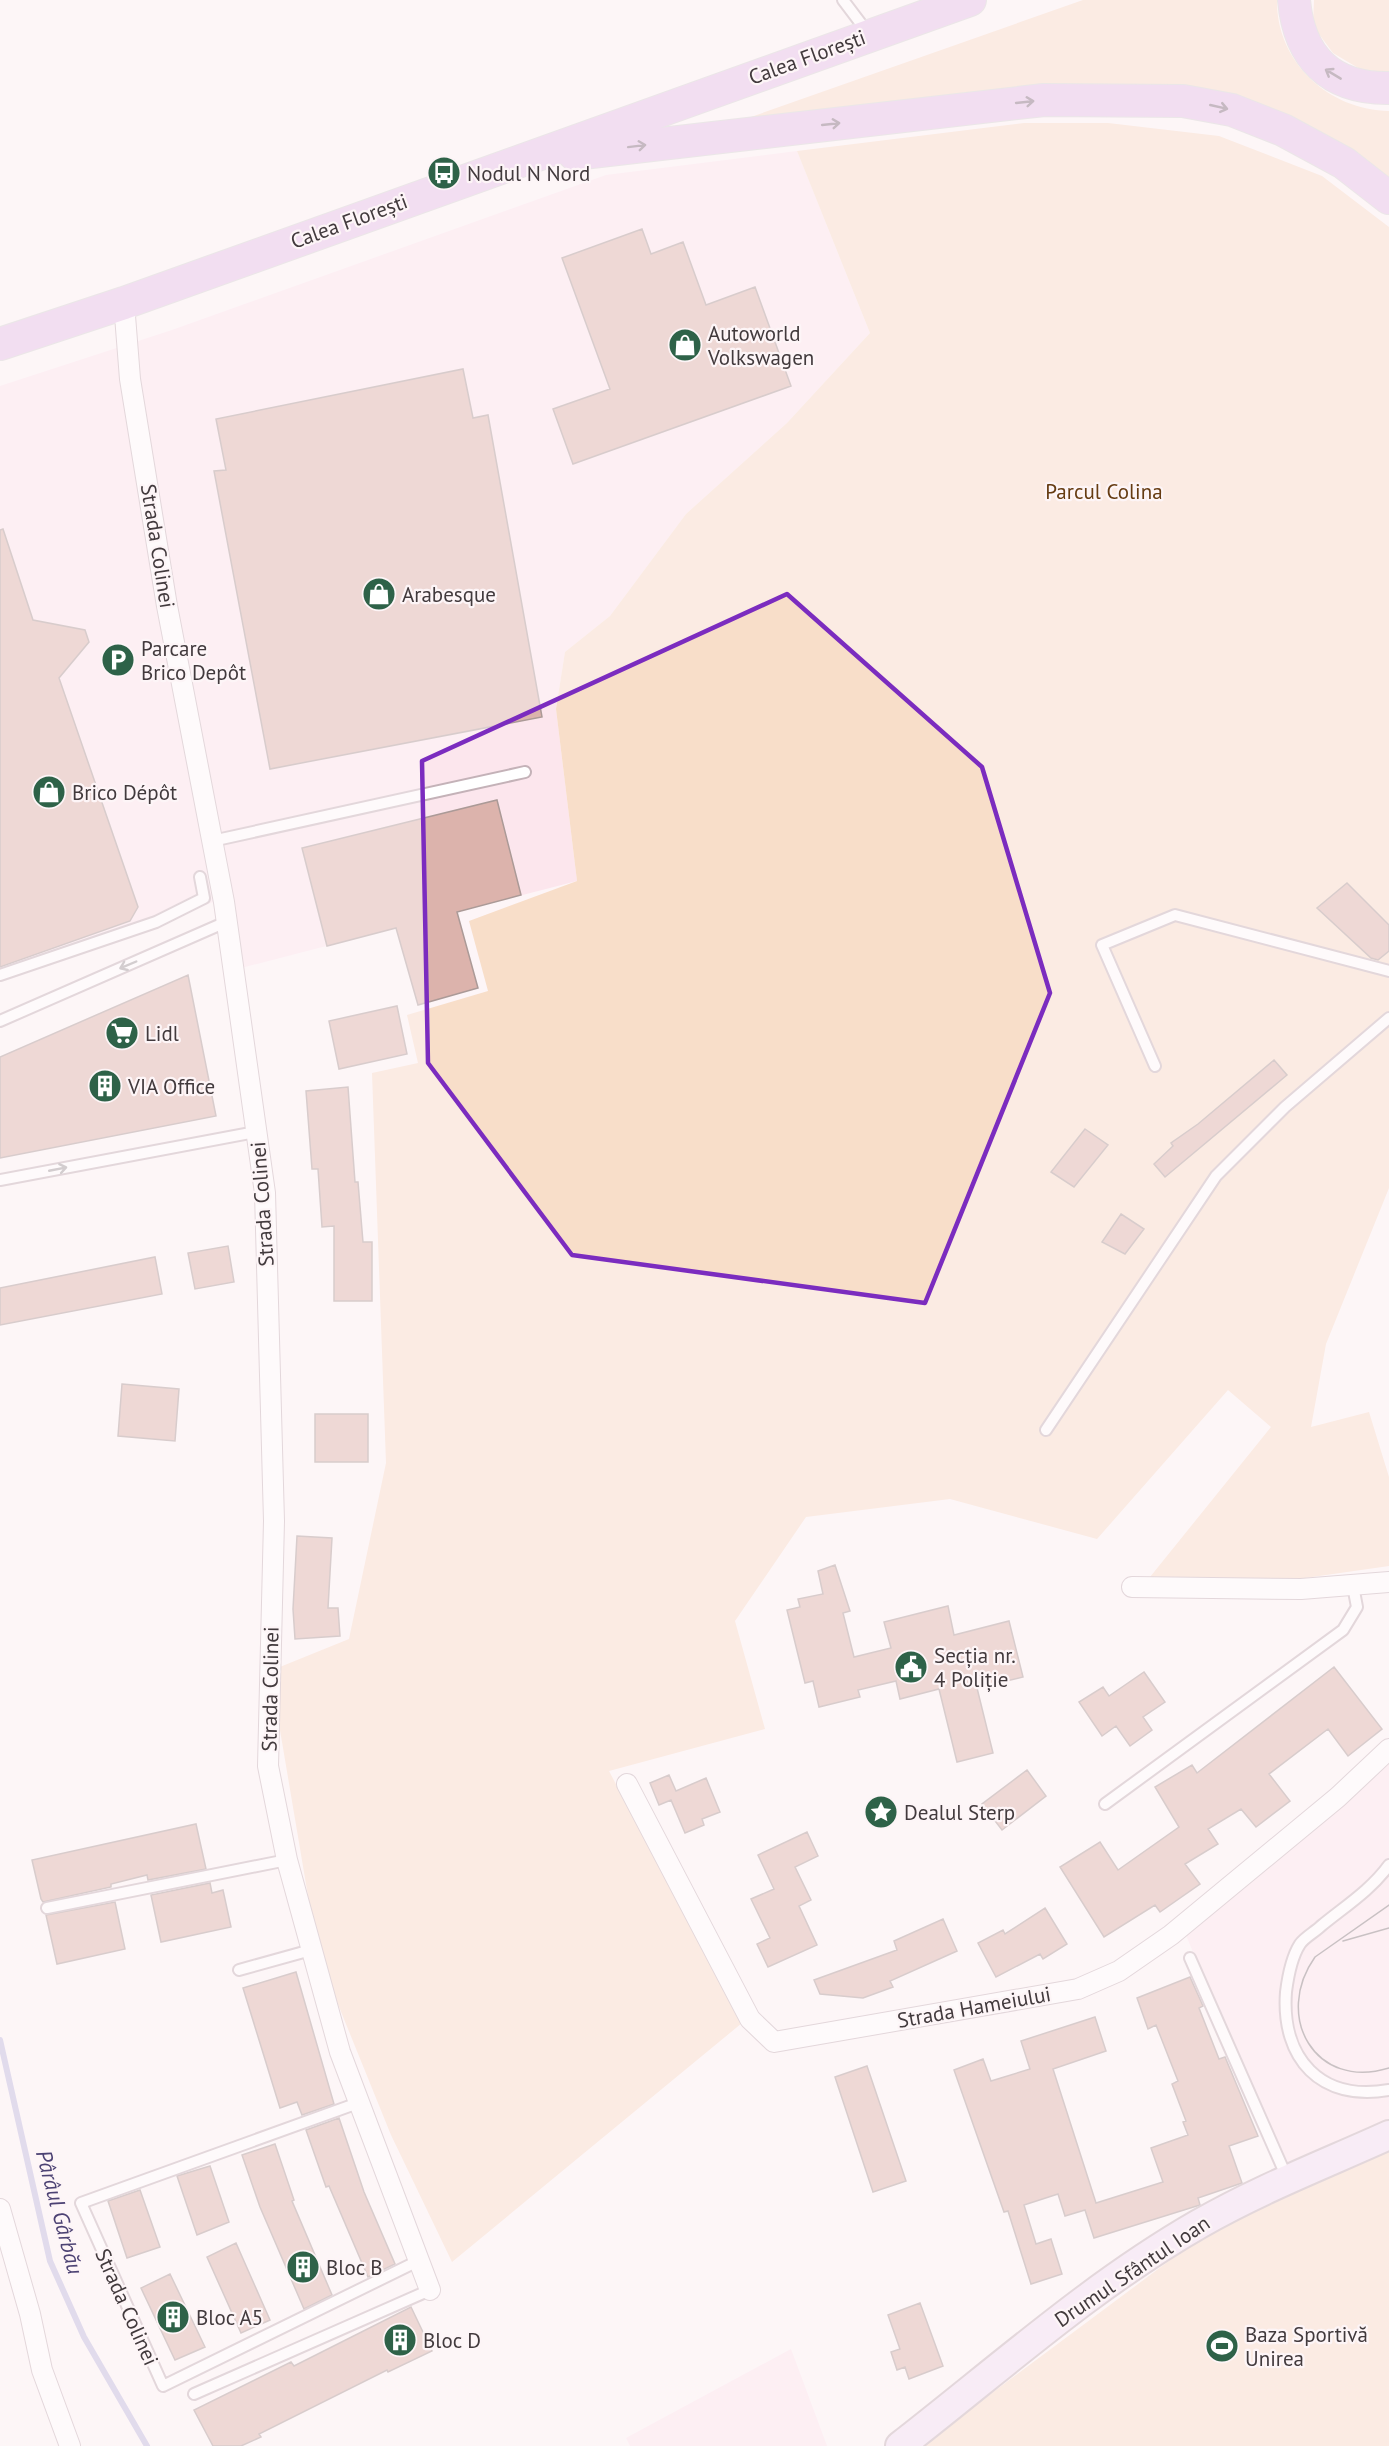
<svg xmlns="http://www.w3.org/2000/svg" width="1389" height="2446" viewBox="0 0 1389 2446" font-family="'PT Sans',sans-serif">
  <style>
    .built { fill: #fce6ed }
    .green { fill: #f8dec9 }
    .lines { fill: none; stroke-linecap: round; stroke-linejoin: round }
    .stream { stroke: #bfbade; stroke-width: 6 }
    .building { fill: #dcb3ac; stroke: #ab9a97; stroke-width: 1.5 }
    .lane-casing { stroke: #c4b2b8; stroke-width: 14 }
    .street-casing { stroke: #c4b2b8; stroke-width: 22 }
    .secondary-casing { stroke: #c4b2b8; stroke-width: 32 }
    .primary-casing { stroke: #d5d4d4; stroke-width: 34 }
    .lane { stroke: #fff; stroke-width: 10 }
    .street { stroke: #fff; stroke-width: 20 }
    .secondary { stroke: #f2e1f3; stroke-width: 28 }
    .primary { stroke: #e5c2e8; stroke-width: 32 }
    .tram { stroke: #898183; stroke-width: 1.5 }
    .oneway { stroke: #837081 }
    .oneway2 { stroke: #a09c9e }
    .marked { fill: none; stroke: #7b2cbf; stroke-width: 4.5; stroke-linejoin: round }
    .labels { text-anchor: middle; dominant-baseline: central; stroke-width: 4.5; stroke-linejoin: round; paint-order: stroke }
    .street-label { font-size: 21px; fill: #423a3d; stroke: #fdf5f7 }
    .poi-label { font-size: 21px; fill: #423a3d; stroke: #fdf5f7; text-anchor: start }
    .park-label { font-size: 21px; fill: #663c12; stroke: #fdf5f7 }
    .water-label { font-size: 22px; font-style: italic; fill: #4c4273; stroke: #fdf5f7 }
  </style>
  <rect width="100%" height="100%" fill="#fdf5f7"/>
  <path class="built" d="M797,151L870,333L787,423L686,514L610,616L565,652L556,709L577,881L241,968L236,939L213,902L137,933L0,980V386L172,330L606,175Z
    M1389,1749V2135L1288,2180L1183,1928Z
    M791,2349L827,2446H630L626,2438Z"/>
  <path class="green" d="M1083,0H1277C1276,62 1329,110 1389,111V180L1228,107L731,124Z
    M1314,0H1389V73L1360,69L1333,53L1313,26Z
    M1024,123H1108L1219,136L1322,176L1389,227V1188L1326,1344L1311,1427L1369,1412L1389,1477V1566L1298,1579L1150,1577L1271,1427L1228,1390L1097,1539L950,1499L806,1517L735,1621L765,1729L609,1771L742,2023L452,2262L391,2135L318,1955L270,1671L349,1639L386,1463L372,1073L418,1063L407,1015L488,991L469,921L577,881L556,709L565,652L610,616L686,514L787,423L870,333L797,151Z
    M1389,2124V2446H921L1189,2246Z"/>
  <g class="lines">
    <path class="stream" d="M0,2040L50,2261L84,2337L147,2446"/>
  </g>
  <path class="building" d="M642,229L651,254L683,242L706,305L755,287L791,386L573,464L553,409L610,389L562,258Z
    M463,369L473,418L488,415L542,717L270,769L214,471L226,470L216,419Z
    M3,529L33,620L85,630L89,642L59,678L138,907L130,921L0,967V530Z
    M497,800L521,895L457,912L478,988L418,1005L396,928L327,946L302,848Z
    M1347,883L1389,925V951L1378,960L1371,958L1317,908Z
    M188,975L216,1116L0,1158V1057Z
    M397,1006L407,1054L339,1069L329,1021Z
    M1274,1060L1287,1075L1165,1177L1154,1164L1173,1146L1171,1143L1198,1124Z
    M348,1087L355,1182H358L363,1242H372V1301H334V1226L322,1227L318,1169H312L306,1091Z
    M1085,1129L1108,1145L1074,1187L1051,1172Z
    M1121,1214L1144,1229L1125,1254L1102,1242Z
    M228,1246L234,1282L195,1289L188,1253Z
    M155,1257L162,1294L0,1325V1288Z
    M122,1384L179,1389L175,1441L118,1436Z
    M315,1414H368V1462H315Z
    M297,1536L332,1538L328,1608H338L340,1636L295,1639L293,1609Z
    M835,1565L850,1611L843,1613L854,1657L891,1648L884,1622L948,1606L954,1635L1009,1621L1023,1677L977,1688L993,1753L957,1762L939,1689L900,1699L896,1681L858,1690L860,1697L819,1707L813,1681L805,1683L787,1610L800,1607L798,1599L823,1594L818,1571Z
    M1334,1667L1382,1729L1348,1756L1328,1729L1269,1774L1290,1801L1256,1827L1241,1809L1208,1829L1218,1844L1185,1864L1200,1884L1160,1912L1155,1905L1104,1937L1060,1867L1100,1842L1118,1870L1179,1827L1155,1787L1192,1765L1197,1773Z
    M1144,1672L1165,1702L1143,1717L1152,1730L1130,1746L1116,1726L1102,1736L1079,1702L1103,1687L1109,1696Z
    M1027,1770L1046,1796L1002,1830L982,1804Z
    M669,1775L676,1791L706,1778L720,1812L702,1819L704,1825L685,1833L671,1800L659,1805L650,1783Z
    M196,1824L206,1869L148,1880L147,1875L111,1884V1887L43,1902L41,1899L32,1860Z
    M807,1832L818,1856L795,1867L811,1900L799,1906L817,1945L768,1967L757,1944L770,1938L751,1899L774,1889L758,1855Z
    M210,1883L212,1893L223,1890L231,1927L161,1942L151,1895Z
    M115,1902L125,1949L57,1964L46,1915Z
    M1045,1908L1067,1944L1043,1959L1040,1954L996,1977L978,1943L1003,1930L1005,1934Z
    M943,1919L957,1951L890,1981L893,1987L863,1998L820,1994L814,1980L897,1950L894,1941Z
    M296,1972L334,2104L302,2115L297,2102L280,2108L243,1988Z
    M1190,1977L1203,2006L1199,2008L1219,2059L1225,2057L1258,2136L1229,2146L1242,2183L1198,2198L1200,2205L1094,2238L1085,2210L1065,2216L1058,2194L1024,2205L1036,2244L1051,2239L1062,2274L1031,2284L1008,2211L1004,2212L954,2070L983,2059L991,2081L1030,2069L1021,2041L1095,2017L1106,2051L1053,2069L1096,2203L1163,2182L1151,2148L1188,2135L1183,2122L1186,2121L1172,2084L1178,2081L1156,2025L1148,2029L1137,1998Z
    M867,2066L906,2181L873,2192L835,2077Z
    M339,2118L364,2192L395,2264L368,2277L329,2186L326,2187L306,2130Z
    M275,2144L294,2200L292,2201L332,2295L304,2309L260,2207L242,2155Z
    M210,2166L229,2222L197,2235L177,2176Z
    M140,2190L160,2247L127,2258L108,2201Z
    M236,2243L270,2320L241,2333L207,2257Z
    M170,2274L205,2347L175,2360L141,2288Z
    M920,2303L943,2366L909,2379L905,2367L897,2370L891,2352L900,2349L888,2315Z
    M411,2307L432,2351L388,2372L387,2370L259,2434L261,2437L241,2446H213L194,2410L291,2362L294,2366Z"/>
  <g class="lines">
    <defs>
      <path id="lane" d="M843,0L868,33
        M212,841L525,772
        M0,975L156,922L204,898L200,877
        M0,1021L226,922
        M1155,1066L1102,945L1175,915L1389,971
        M0,1180L256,1132
        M1046,1430L1216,1176L1285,1107L1389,1018
        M1105,1804L1343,1630L1357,1607L1353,1586
        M1389,1865C1371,1890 1344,1907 1321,1926C1315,1932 1305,1937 1300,1944C1291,1958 1288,1976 1286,1992C1281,2059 1321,2102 1389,2090
        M47,1908L287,1860
        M1190,1958L1288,2180
        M239,1970L311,1950
        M358,2103L81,2203L163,2386L418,2261
        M194,2394L430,2290"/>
      <path id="street" d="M124,303L130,379L167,606L224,902L265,1193L274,1521L268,1766L287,1860L340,2052L430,2290
        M1132,1587L1301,1589L1389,1582
        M627,1784L750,2019L774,2042L1078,1989L1119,1971L1171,1935L1338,1797L1389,1749
        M0,2209L30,2314L42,2370L70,2446"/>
      <path id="secondary" d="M900,2446C998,2370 1091,2286 1199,2224C1260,2189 1325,2164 1389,2135"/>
      <path id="primary" d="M1294,0C1299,57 1330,89 1389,88
        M574,154L1044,100L1183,101L1232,110L1283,130L1344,163L1389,198
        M0,344L124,303L970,0"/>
    </defs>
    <use href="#lane" class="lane-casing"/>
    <use href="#street" class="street-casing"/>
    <use href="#secondary" class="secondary-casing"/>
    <use href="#primary" class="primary-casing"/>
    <use href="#lane" class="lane"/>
    <use href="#street" class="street"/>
    <use href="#secondary" class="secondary"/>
    <use href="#primary" class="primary"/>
    <path class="tram" d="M1389,1905L1315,1957C1273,2016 1315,2091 1389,2068
      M1343,1941L1389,1928"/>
  </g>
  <defs><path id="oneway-shaft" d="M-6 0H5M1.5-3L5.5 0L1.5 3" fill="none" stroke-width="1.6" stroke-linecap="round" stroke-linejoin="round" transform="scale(1.5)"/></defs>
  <g class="oneway">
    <use href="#oneway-shaft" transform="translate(1333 74) rotate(-149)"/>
    <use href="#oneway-shaft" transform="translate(1025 102) rotate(-6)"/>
    <use href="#oneway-shaft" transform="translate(1219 107) rotate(13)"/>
    <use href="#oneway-shaft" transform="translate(831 124) rotate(-6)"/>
    <use href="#oneway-shaft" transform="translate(637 146) rotate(-7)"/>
  </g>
  <g class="oneway2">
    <use href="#oneway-shaft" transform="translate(128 965) rotate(157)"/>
    <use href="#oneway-shaft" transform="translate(58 1169) rotate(-11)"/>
  </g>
  <path d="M0 0H1389V2446H0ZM787,594L982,767L1050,993L925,1303L572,1255L428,1063L422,761Z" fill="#fdf5f7" fill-opacity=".55" fill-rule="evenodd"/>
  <path class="marked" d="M787,594L982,767L1050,993L925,1303L572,1255L428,1063L422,761Z"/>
  <defs>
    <symbol id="bus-disc" viewBox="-11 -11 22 22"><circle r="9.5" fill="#2e6248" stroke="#fdf5f7"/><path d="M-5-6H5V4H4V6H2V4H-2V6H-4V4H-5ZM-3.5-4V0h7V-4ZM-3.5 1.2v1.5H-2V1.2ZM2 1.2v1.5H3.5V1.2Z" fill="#fff"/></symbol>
    <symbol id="shop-disc" viewBox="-11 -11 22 22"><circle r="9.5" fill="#2e6248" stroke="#fdf5f7"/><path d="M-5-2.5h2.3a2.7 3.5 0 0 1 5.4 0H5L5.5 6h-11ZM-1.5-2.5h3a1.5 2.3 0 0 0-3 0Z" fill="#fff"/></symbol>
    <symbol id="parking-disc" viewBox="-11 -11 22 22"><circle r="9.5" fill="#2e6248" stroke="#fdf5f7"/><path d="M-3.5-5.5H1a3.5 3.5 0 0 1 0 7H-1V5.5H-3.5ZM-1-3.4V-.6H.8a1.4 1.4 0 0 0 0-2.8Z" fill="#fff"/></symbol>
    <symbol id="supermarket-disc" viewBox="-11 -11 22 22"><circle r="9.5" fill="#2e6248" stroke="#fdf5f7"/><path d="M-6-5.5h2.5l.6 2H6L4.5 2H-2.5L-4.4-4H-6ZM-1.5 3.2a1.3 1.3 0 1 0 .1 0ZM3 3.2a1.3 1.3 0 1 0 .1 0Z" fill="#fff"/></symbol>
    <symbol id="building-disc" viewBox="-11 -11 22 22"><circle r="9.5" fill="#2e6248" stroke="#fdf5f7"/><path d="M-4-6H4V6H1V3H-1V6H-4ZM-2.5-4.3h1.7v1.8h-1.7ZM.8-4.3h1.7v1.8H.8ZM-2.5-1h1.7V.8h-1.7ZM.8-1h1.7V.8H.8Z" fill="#fff"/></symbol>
    <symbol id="civic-disc" viewBox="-11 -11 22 22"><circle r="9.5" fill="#2e6248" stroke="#fdf5f7"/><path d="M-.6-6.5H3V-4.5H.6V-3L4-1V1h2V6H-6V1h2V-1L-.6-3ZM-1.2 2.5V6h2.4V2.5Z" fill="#fff"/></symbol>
    <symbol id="sight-disc" viewBox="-11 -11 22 22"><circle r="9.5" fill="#2e6248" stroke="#fdf5f7"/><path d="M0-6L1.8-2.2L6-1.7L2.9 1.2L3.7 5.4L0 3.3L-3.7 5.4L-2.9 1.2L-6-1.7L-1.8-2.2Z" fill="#fff"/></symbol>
    <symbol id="stadium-disc" viewBox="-11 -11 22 22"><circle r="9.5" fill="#2e6248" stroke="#fdf5f7"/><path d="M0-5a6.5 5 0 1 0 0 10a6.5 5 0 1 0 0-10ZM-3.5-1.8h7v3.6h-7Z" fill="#fff"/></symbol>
  </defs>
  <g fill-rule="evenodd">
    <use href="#bus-disc" x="425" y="154" width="38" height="38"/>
    <use href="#shop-disc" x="666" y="326" width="38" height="38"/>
    <use href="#shop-disc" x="360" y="575" width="38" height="38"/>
    <use href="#parking-disc" x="99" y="641" width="38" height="38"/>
    <use href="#shop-disc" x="30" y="773" width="38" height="38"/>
    <use href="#supermarket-disc" x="103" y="1014" width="38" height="38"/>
    <use href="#building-disc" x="86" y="1067" width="38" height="38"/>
    <use href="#civic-disc" x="892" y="1648" width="38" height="38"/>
    <use href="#sight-disc" x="862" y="1793" width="38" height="38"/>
    <use href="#building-disc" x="284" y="2248" width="38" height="38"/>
    <use href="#building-disc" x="154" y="2298" width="38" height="38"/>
    <use href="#building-disc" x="381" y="2321" width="38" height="38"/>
    <use href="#stadium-disc" x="1203" y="2327" width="38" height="38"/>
  </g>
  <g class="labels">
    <g class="street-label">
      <text transform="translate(807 57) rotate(-20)">Calea Florești</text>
      <text transform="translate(349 221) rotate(-20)">Calea Florești</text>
      <text transform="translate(158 546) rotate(81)">Strada Colinei</text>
      <text transform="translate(262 1204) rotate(-94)">Strada Colinei</text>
      <text transform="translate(270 1689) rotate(-89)">Strada Colinei</text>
      <text transform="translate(974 2007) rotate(-10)">Strada Hameiului</text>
      <text transform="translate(1132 2271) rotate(-34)">Drumul Sfântul Ioan</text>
      <text transform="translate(127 2307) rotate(66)">Strada Colinei</text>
    </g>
    <g class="poi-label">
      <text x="467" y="173">Nodul N Nord</text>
      <text x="708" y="333">Autoworld<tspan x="708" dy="24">Volkswagen</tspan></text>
      <text x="402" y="594">Arabesque</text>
      <text x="141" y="648">Parcare<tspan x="141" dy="24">Brico Depôt</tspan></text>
      <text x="72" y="792">Brico Dépôt</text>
      <text x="145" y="1033">Lidl</text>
      <text x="128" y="1086">VIA Office</text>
      <text x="934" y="1655">Secția nr.<tspan x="934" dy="24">4 Poliție</tspan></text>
      <text x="904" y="1812">Dealul Sterp</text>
      <text x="326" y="2267">Bloc B</text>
      <text x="196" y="2317">Bloc A5</text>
      <text x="1245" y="2334">Baza Sportivă<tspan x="1245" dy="24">Unirea</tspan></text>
      <text x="423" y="2340">Bloc D</text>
    </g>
    <g class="park-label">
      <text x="1104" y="491">Parcul Colina</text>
    </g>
    <g class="water-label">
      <text transform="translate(60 2212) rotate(75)">Pârâul Gârbău</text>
    </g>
  </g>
</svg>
